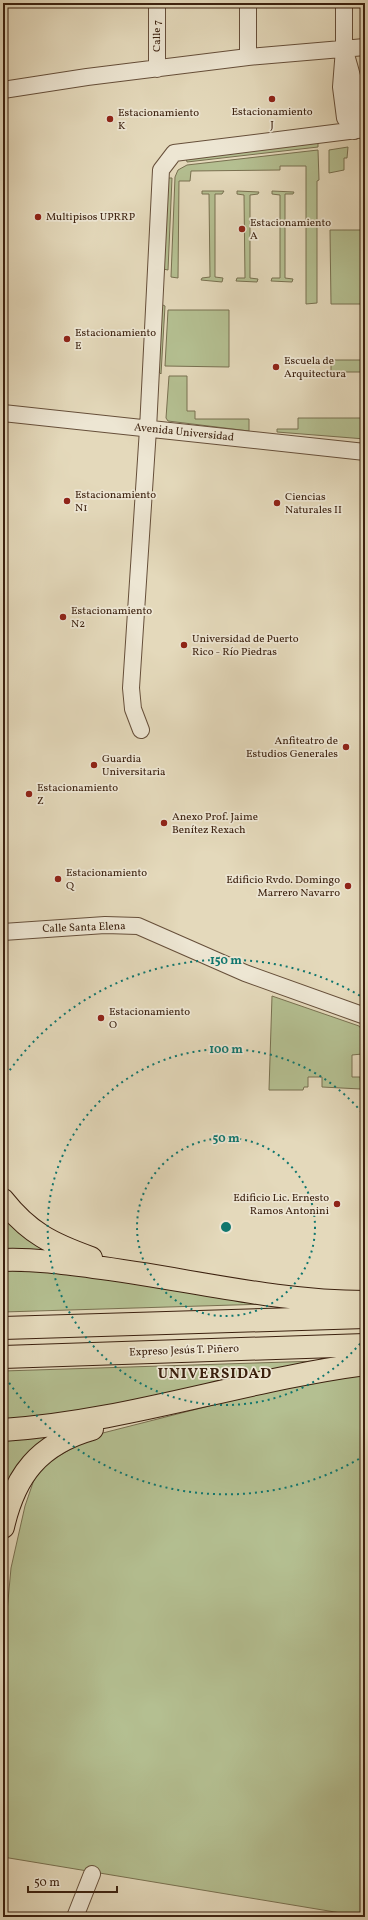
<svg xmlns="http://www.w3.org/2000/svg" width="368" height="1920" viewBox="0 0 368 1920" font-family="Vollkorn,serif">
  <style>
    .green { fill: #b4bf91; stroke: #787050 }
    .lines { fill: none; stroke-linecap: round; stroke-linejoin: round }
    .minor-casing { stroke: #664f3a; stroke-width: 18 }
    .highway-casing { stroke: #3c210f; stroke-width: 24 }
    .minor { stroke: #ede6d3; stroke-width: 16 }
    .highway { stroke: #e4d9bb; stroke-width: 22 }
    .ring { fill: none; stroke: #0f766e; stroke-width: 2; stroke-dasharray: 2 4 }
    .poi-dot { fill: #8f2418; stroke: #ede6d3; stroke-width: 1.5 }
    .labels { text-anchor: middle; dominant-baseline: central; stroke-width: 3.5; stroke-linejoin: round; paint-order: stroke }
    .street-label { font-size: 11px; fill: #3c210f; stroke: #ede6d3 }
    .poi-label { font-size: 11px; fill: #3c210f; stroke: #ede6d3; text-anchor: start }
    .district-label { font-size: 15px; font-weight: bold; letter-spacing: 1px; fill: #3c210f; stroke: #ede6d3 }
    .centre { fill: #0f766e; stroke: #ede6d3; stroke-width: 2 }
    .ring-label { font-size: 12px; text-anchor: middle; font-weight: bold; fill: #0f766e; stroke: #ede6d3; stroke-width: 3.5; stroke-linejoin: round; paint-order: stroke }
  </style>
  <rect width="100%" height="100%" fill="#e4d9bb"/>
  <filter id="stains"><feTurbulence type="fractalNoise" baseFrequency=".005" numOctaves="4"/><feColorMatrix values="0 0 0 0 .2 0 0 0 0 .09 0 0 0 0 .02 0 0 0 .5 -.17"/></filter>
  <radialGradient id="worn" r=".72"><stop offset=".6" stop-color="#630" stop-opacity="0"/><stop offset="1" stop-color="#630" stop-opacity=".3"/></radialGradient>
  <path class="green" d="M318,143V147L187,162L186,158Z
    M348,147L347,158H344V170L329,173V150Z
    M318,150L319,180L317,181V303L306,304V166H280V170L191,171L190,181H179L178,278L171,277L175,177L178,170L187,165Z
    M168,178H172L168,270L163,269Z
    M202,191H224L222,194H215V277L223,278L222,282L201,280L202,278L210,277L209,194H202Z
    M237,191L259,192L258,194L250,195V278L258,279L257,282L236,281L237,278H245L244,195L237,194Z
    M272,191L294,192L293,194H285V278L293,279L292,282L271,281L272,278H280V195L272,194Z
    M330,230H365V304H331Z
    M161,304L165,306L161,374L159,372Z
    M168,310H229V367L165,366Z
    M331,360H365V372H331Z
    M169,376H187V411H195V419H249V431L168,421L166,418Z
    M298,418H365V439L277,432V429H298Z
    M272,996L359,1026L363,1031L362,1054L352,1055V1077H360L361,1089L322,1087V1077H308V1087H304L303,1090H269Z
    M3,1208L46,1249L43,1254L3,1253Z
    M3,1270L41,1271L234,1294L267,1304L3,1312Z
    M319,1361L108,1407L3,1420V1371Z
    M365,1370V1917L3,1857V1656L11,1568L25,1506L38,1468L95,1435L346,1371Z
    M55,1435L3,1504V1440Z"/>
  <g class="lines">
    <defs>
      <path id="minor" d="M157,3V69
        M248,3V57
        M344,3V49L341,87L345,118L354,131
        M347,58C354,84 362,105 354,131
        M3,90L87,77L248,57L365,47
        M3,413L365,452
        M141,730L133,709L131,688L148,429L161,170L174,153L365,129
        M3,932L105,925L138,926L245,973L365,1016
        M75,1917L92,1874"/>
      <path id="highway" d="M3,1200C29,1233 52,1244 91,1258
        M3,1260C34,1259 64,1263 94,1267C184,1278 274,1302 365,1302
        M3,1328L365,1317
        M3,1357L365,1345
        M3,1430C126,1422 243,1380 365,1364
        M3,1527C15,1475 39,1444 92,1429"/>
    </defs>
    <use href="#minor" class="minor-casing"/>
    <use href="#highway" class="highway-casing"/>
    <use href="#minor" class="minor"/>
    <use href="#highway" class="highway"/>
  </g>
  <g class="ring">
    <circle cx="226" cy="1227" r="89"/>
    <path d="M364 1339A178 178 0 1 1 364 1115"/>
    <path d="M364 1456A267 267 0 0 1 3 1374M3 1080A267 267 0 0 1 364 998"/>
  </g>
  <g class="poi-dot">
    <circle cx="272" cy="99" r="4"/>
    <circle cx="110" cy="119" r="4"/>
    <circle cx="38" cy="217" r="4"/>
    <circle cx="242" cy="229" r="4"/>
    <circle cx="67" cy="339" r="4"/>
    <circle cx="276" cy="367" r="4"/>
    <circle cx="67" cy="501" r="4"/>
    <circle cx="277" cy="503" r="4"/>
    <circle cx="63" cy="617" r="4"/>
    <circle cx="184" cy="645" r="4"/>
    <circle cx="346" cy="747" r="4"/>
    <circle cx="94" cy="765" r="4"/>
    <circle cx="29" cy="794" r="4"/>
    <circle cx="164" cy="823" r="4"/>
    <circle cx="58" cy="879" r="4"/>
    <circle cx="348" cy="886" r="4"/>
    <circle cx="101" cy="1018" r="4"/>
    <circle cx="337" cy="1204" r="4"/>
  </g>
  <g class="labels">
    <g class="street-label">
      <text transform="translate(157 36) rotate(-90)">Calle 7</text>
      <text transform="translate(184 433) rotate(6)">Avenida Universidad</text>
      <text transform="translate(84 928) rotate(-2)">Calle Santa Elena</text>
      <text transform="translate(184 1351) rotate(-2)">Expreso Jesús T. Piñero</text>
    </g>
    <g class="poi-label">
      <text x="272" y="112" text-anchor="middle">Estacionamiento<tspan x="272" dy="13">J</tspan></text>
      <text x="118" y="113">Estacionamiento<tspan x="118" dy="13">K</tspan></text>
      <text x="46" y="217">Multipisos UPRRP</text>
      <text x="250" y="223">Estacionamiento<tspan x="250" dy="13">A</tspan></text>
      <text x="75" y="333">Estacionamiento<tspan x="75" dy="13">E</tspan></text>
      <text x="284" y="361">Escuela de<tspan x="284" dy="13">Arquitectura</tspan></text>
      <text x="75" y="495">Estacionamiento<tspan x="75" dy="13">N1</tspan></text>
      <text x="285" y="497">Ciencias<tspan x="285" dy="13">Naturales II</tspan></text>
      <text x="71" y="611">Estacionamiento<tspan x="71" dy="13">N2</tspan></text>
      <text x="192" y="639">Universidad de Puerto<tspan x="192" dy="13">Rico - Río Piedras</tspan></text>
      <text x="338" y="741" text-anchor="end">Anfiteatro de<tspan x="338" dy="13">Estudios Generales</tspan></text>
      <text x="102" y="759">Guardia<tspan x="102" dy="13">Universitaria</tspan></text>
      <text x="37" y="788">Estacionamiento<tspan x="37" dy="13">Z</tspan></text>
      <text x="172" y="817">Anexo Prof. Jaime<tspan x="172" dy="13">Benítez Rexach</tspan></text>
      <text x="66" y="873">Estacionamiento<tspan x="66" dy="13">Q</tspan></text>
      <text x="340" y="880" text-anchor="end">Edificio Rvdo. Domingo<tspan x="340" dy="13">Marrero Navarro</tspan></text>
      <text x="109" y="1012">Estacionamiento<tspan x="109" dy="13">O</tspan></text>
      <text x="329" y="1198" text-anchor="end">Edificio Lic. Ernesto<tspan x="329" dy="13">Ramos Antonini</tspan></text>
    </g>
    <g class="district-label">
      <text x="215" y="1374">UNIVERSIDAD</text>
    </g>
  </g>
  <circle cx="226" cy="1227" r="6" class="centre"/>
  <g class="ring-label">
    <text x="226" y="964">150 m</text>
    <text x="226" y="1053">100 m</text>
    <text x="226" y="1142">50 m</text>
  </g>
  <rect width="368" height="1920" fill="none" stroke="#e4d9bb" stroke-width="16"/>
  <rect x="4" y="4" width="360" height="1912" fill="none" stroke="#3c210f" stroke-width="2"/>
  <rect x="8" y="8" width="352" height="1904" fill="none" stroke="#3c210f"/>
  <path d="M28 1886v6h89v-6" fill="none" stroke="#3c210f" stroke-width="2"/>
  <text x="34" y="1886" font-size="12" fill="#3c210f" stroke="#ede6d3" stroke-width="3" paint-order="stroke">50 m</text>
  <rect width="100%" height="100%" filter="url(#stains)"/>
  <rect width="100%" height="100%" fill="url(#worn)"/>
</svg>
